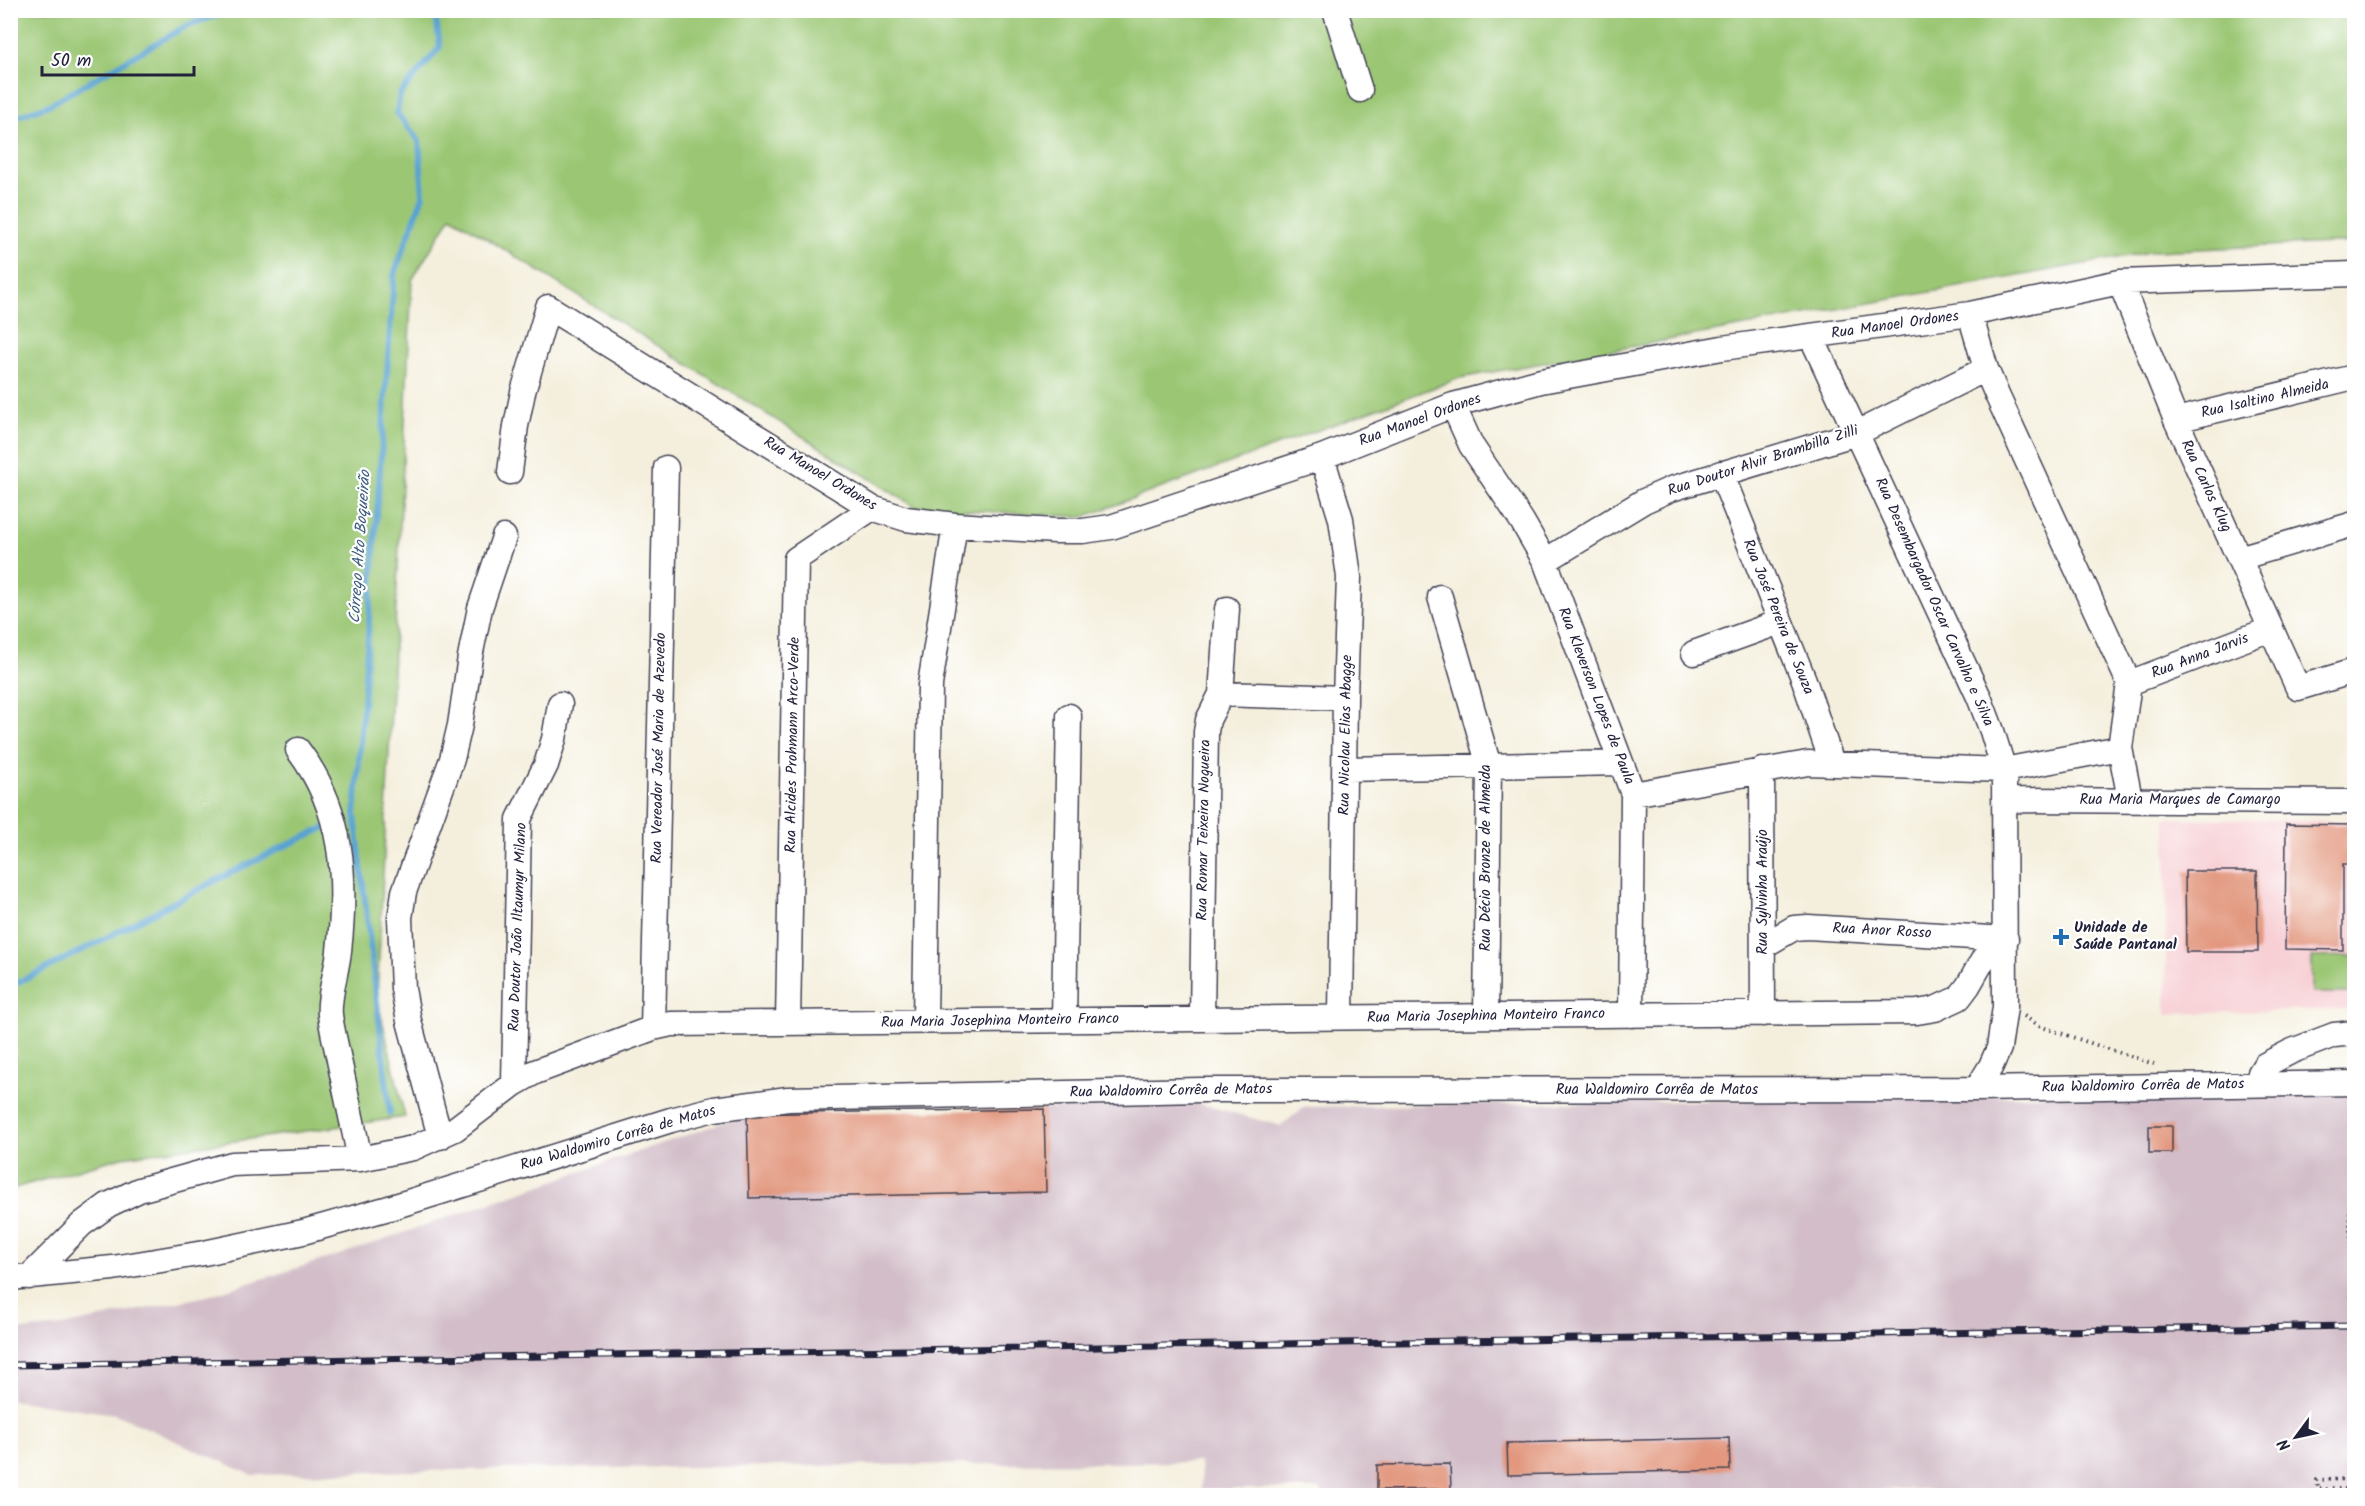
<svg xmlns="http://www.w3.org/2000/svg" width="2365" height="1506" viewBox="0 0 2365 1506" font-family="Kalam,sans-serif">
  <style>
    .built { fill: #f7cfd4 }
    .industrial { fill: #d2bdc8 }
    .green { fill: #9bc774; stroke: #5e7458; stroke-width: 1.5 }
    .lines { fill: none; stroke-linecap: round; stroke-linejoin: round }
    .stream { stroke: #59a2d0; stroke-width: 6 }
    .building { fill: #e2977e }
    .street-casing { stroke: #424153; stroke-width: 27 }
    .path { stroke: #424153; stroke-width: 4; stroke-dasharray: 1.5 4.5; stroke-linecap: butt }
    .street { stroke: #fff; stroke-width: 24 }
    .rail-casing { stroke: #22223b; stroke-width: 7 }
    .rail { stroke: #fff; stroke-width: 4.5; stroke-dasharray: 14; stroke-linecap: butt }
    .path-bridge { stroke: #424153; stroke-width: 4; stroke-dasharray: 1.5 4.5; stroke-linecap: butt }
    .poi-dot { fill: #1f6fb2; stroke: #fff; stroke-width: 2 }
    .labels { text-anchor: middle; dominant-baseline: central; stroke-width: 4.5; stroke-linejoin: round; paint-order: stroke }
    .street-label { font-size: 15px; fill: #22223b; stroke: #fff }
    .poi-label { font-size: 15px; font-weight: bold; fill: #22223b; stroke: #fff; text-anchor: start }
    .water-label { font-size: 16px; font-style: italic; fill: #3b5c7e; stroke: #fff }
  </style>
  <rect width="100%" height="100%" fill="#fff"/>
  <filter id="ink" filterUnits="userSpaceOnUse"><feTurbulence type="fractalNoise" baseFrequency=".0167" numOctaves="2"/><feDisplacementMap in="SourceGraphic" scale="12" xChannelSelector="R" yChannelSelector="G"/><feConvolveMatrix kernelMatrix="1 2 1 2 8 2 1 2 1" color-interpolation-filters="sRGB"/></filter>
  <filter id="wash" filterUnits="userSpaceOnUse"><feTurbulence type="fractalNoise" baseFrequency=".008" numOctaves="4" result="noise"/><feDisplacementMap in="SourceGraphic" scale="24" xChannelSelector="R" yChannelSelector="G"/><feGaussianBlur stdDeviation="1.35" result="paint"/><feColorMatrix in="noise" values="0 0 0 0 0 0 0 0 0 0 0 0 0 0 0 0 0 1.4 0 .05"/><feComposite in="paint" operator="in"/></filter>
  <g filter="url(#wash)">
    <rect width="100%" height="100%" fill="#f4efdd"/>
    <path class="built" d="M2166,818L2354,821V1009L2166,1014Z"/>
    <path class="industrial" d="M2354,1091V1495L1950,1496L1925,1489L1751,1496H1322L1321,1489H1202L1200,1462L499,1469L252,1475L115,1414L11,1400V1331L62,1326L207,1296L339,1255L747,1114L1044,1109L1197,1103L1281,1126L1304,1107Z"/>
    <path class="green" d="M11,11H2354V242L2155,251L1460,378L1083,517L915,507L451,216L412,280L377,998L405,1117L122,1157L11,1189Z
      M2354,956V993H2312V957Z"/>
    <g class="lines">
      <path class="stream" d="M10,27L12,55L10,59
        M10,119L49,105L188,25L233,10
        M10,986C118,935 220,874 329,826
        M390,1113L355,815L394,275L423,196L419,141L397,113L400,94L440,47L436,19L429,10"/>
    </g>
    <g id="blocks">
      <path class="building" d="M2286,824L2354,825V864H2343V950L2285,949Z
        M2185,871H2257L2258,952H2186Z
        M1044,1109L1046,1192L749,1198L747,1114Z
        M2149,1126H2172V1153H2149Z
        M1729,1438L1730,1470L1508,1475L1507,1443Z
        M1450,1464L1451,1489L1377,1490V1465Z"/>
    </g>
  </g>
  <g filter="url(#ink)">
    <use href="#blocks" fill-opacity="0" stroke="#424153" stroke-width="1.5"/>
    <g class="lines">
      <defs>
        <path id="street" d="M1335,10L1360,90
          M2120,282L2176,420L2298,688L2354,671
          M1970,314L1986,369L1997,395L2129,683L2120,748L2130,799
          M1811,336L1979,697L1992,731L2004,770L2005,1007L1999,1048L1991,1066L1977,1089
          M1453,405L1471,445L1522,521L1545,561L1633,794L1631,1015
          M2176,420L2354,377
          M1322,457L1341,519L1349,577L1345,698L1341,1017
          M510,472L516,426L523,392L548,307L872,508L906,519L955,525L1055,531H1083L1111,527L1322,457L1453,405L1541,381L1722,348L1970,314L2120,282L2354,274
          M1721,473L1804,680L1832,763
          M2239,558L2354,524
          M1545,561L1644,501L1671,489L1857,433L1986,369
          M1440,597L1489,766L1486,1016
          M1694,653L1780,622
          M2129,683L2271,629
          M1221,694L1345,698
          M298,750C344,810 347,880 339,951C337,971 328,997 330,1015C332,1030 336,1045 339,1060C346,1093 353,1126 360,1159
          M1345,769L1621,763
          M1762,770L1763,1014
          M1633,794L1808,763L2004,770L2120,748
          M2005,800L2354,802
          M1763,946L1794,928L1808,927L2006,939
          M1202,1019L1206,732L1208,720L1221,694L1227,609
          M1064,1020L1069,716
          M925,1021L930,685L955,525
          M788,1023L796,559L872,508
          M653,1028L666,468
          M514,1084L519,819L546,765L554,739L560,704
          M2258,1084L2260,1073L2265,1065L2292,1051L2334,1035L2354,1033
          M440,1137L409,1021L403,989L400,918L404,892L452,759L460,725L470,657L480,608L504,537
          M29,1277L82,1224L108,1205L139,1190L232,1164L360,1159L413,1148L455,1129L514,1084L535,1072L653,1028L671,1024L1917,1012L1935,1009L1959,998L1968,986L1984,958L2006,939
          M10,1278L113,1268L204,1253L303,1232L389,1208L671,1120L714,1109L788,1099L1201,1090L1977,1089L2354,1083"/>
      </defs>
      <use href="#street" class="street-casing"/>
      <path class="path" d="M2024,1016L2039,1026L2154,1064
        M2349,1138H2354
        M2354,1147H2349V1157H2354
        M2349,1164H2354
        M2354,1479L2317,1480L2318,1489H2354"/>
      <use href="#street" class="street"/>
      <defs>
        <path id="rail" d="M10,1365L2354,1326"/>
      </defs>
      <use href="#rail" class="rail-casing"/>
      <use href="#rail" class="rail"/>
      <path class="path-bridge" d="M2349,1164L2354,1479"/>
    </g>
  </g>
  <path class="poi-dot" d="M2058 928h6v6h6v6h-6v6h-6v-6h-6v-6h6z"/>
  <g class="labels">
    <g class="street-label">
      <text transform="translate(1895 325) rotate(-8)">Rua Manoel Ordones</text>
      <text transform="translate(2265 399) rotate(-13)">Rua Isaltino Almeida</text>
      <text transform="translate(1420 420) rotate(-20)">Rua Manoel Ordones</text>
      <text transform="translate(1763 461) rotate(-18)">Rua Doutor Alvir Brambilla Zilli</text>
      <text transform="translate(820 474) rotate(31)">Rua Manoel Ordones</text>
      <text transform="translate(2206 486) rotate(65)">Rua Carlos Klug</text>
      <text transform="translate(1934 602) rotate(66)">Rua Desembargador Oscar Carvalho e Silva</text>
      <text transform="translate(1778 617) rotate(68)">Rua José Pereira de Souza</text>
      <text transform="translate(2200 656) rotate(-21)">Rua Anna Jarvis</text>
      <text transform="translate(1596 696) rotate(69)">Rua Kleverson Lopes de Paula</text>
      <text transform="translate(1346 735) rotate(-89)">Rua Nicolau Elias Abagge</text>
      <text transform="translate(793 745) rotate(-89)">Rua Alcides Prohmann Arco-Verde</text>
      <text transform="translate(659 748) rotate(-89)">Rua Vereador José Maria de Azevedo</text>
      <text x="2180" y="800">Rua Maria Marques de Camargo</text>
      <text transform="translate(1204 830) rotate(-89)">Rua Romar Teixeira Nogueira</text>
      <text transform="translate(1486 858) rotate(-90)">Rua Décio Bronze de Almeida</text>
      <text transform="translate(1763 892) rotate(-90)">Rua Sylvinha Araújo</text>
      <text transform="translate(518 927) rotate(-88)">Rua Doutor João Iltaumyr Milano</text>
      <text transform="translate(1882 931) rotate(3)">Rua Anor Rosso</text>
      <text transform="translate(1486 1016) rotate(-1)">Rua Maria Josephina Monteiro Franco</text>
      <text transform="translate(1000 1021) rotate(-1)">Rua Maria Josephina Monteiro Franco</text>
      <text transform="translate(2143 1086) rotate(-1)">Rua Waldomiro Corrêa de Matos</text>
      <text x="1657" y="1090">Rua Waldomiro Corrêa de Matos</text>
      <text transform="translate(1171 1091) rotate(-1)">Rua Waldomiro Corrêa de Matos</text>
      <text transform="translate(618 1138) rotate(-16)">Rua Waldomiro Corrêa de Matos</text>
    </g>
    <g class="poi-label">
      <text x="2074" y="928">Unidade de<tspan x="2074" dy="17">Saúde Pantanal</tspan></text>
    </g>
    <g class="water-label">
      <text transform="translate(360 547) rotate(-86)">Córrego Alto Boqueirão</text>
    </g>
  </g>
  <rect width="2365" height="1506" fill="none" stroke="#fff" stroke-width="36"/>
  <g transform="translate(2296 1437) rotate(237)" stroke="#ffffff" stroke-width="4.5" paint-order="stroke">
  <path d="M0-4.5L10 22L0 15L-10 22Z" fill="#22223b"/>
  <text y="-9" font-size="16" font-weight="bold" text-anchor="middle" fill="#22223b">N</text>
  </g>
  <path d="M42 66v9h152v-9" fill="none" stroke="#22223b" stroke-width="3"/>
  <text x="51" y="66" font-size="18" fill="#22223b" stroke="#ffffff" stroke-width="4.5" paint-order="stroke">50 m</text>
</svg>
